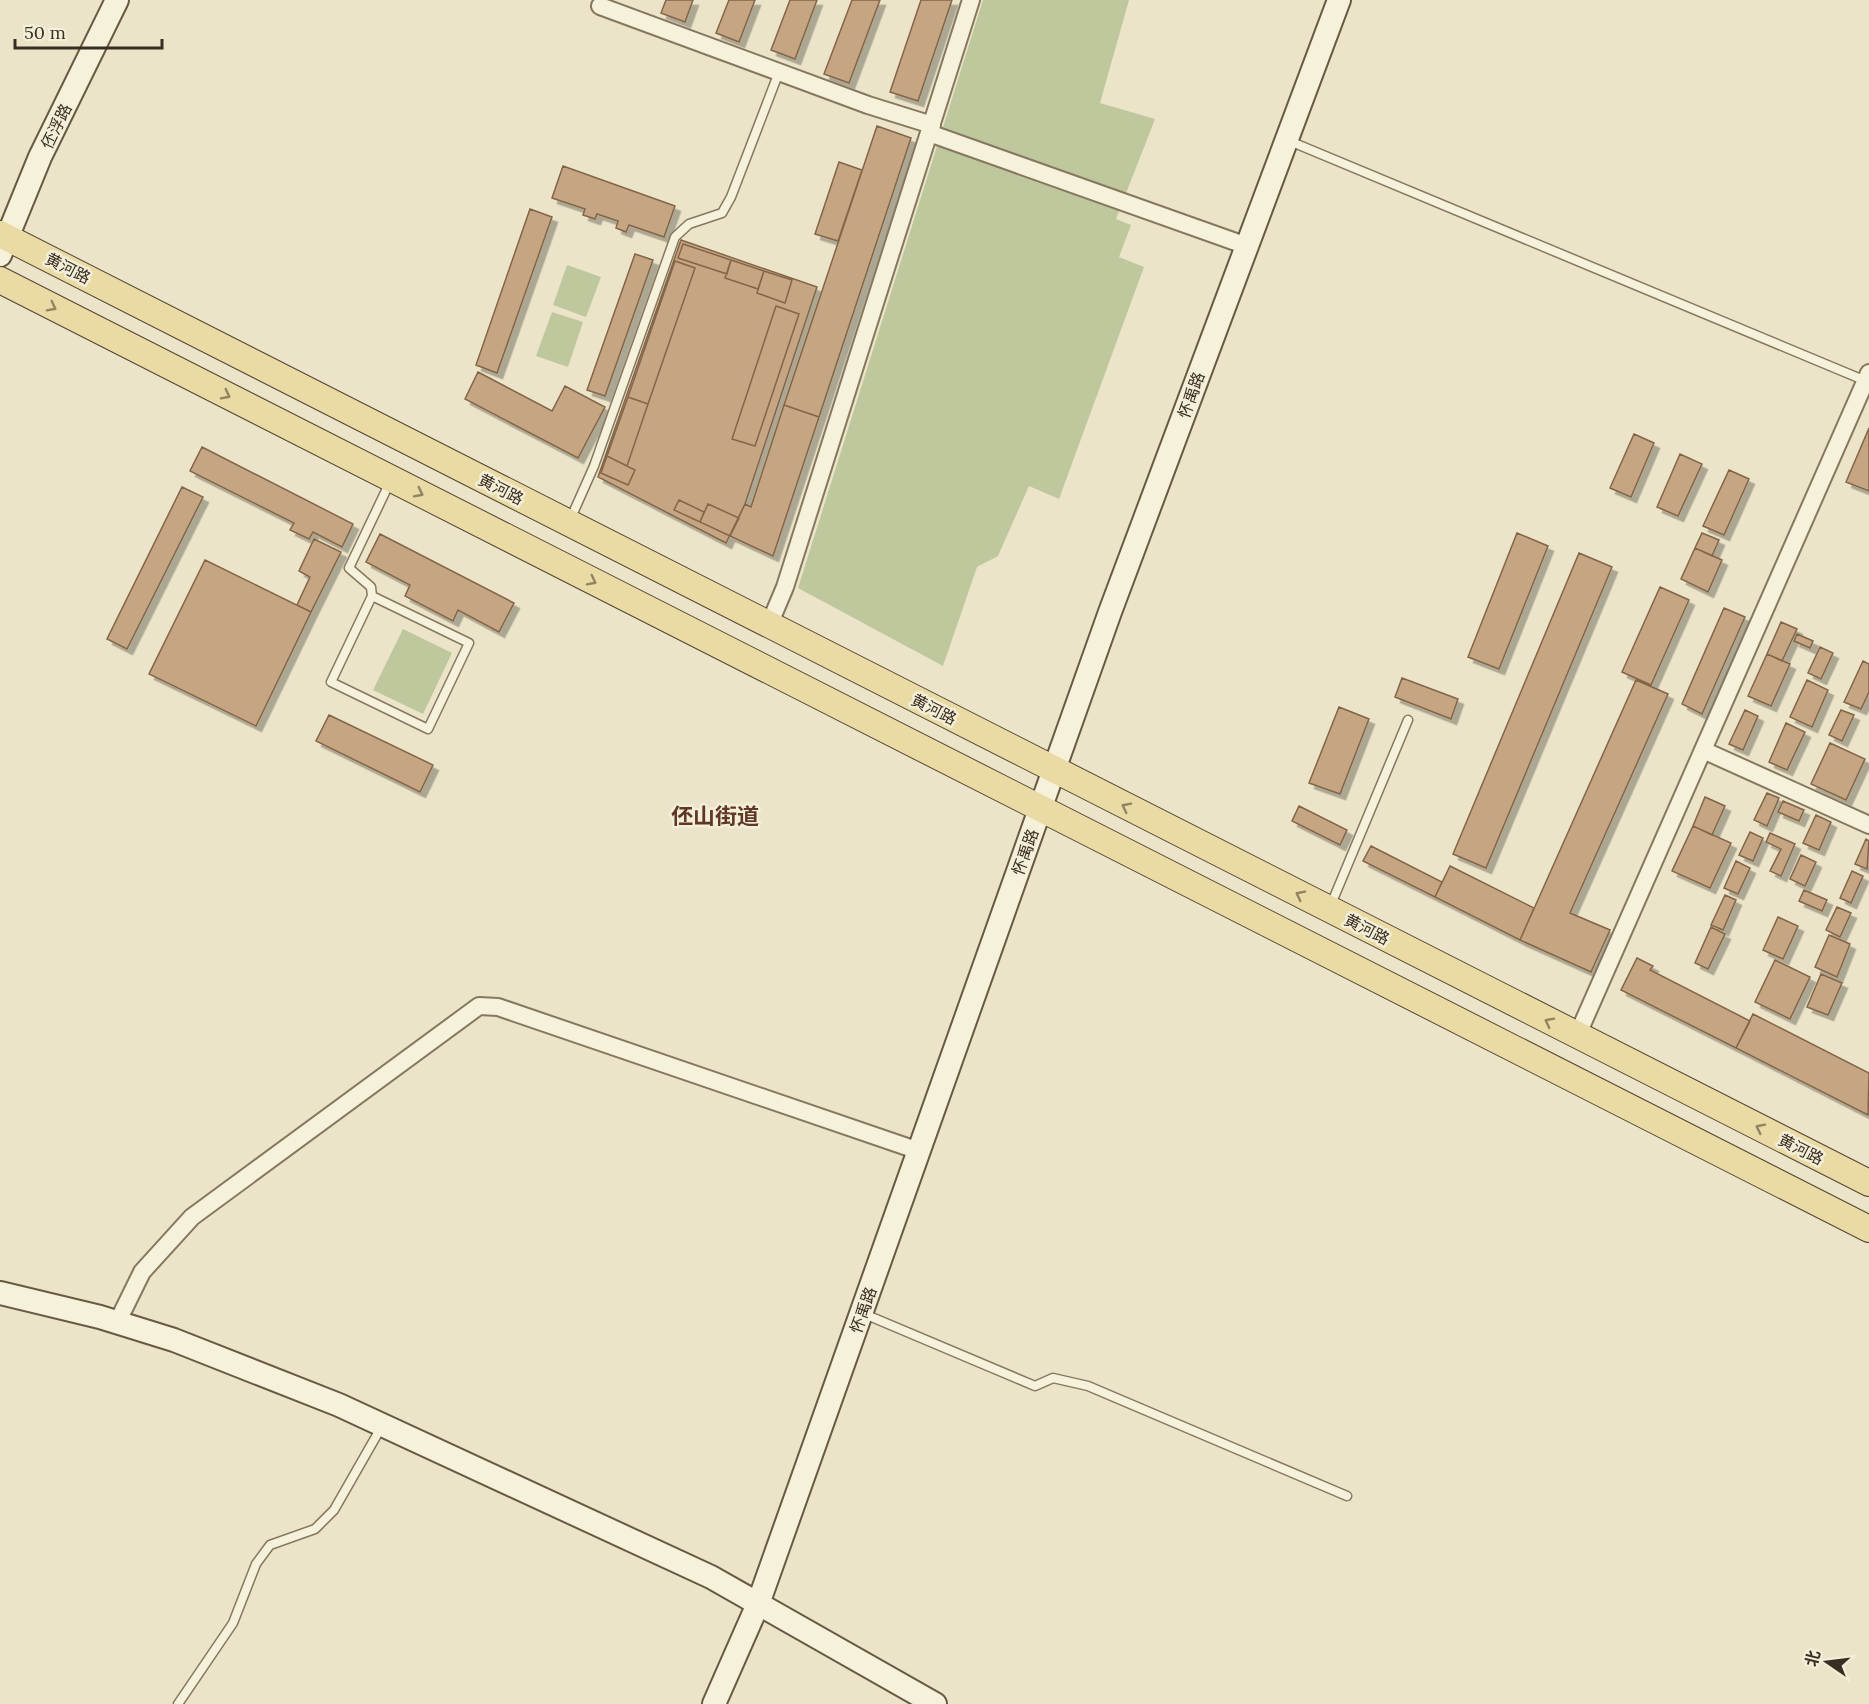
<svg xmlns="http://www.w3.org/2000/svg" width="1869" height="1704" viewBox="0 0 1869 1704" font-family="Lora,'Noto Sans SC',serif">
  <style>
    .green { fill: #bfc89d }
    .building { fill: #c6a582; stroke: #836547; stroke-width: 1.5; filter: url(#shadow) }
    .lines { fill: none; stroke-linecap: round; stroke-linejoin: round }
    .lane-casing { stroke: #86775f; stroke-width: 11 }
    .street-casing { stroke: #86775f; stroke-width: 20 }
    .secondary-casing { stroke: #685942; stroke-width: 26 }
    .primary-casing { stroke: #544633; stroke-width: 28 }
    .lane { stroke: #f6f1db; stroke-width: 8 }
    .street { stroke: #f6f1db; stroke-width: 16 }
    .secondary { stroke: #f6f1db; stroke-width: 22 }
    .primary { stroke: #eadba5; stroke-width: 26 }
    .oneway { stroke: #918463 }
    .labels { text-anchor: middle; dominant-baseline: central; stroke-width: 5; stroke-linejoin: round; paint-order: stroke }
    .street-label { font-size: 16px; fill: #382e21; stroke: #f3eed8 }
    .district-label { font-size: 22px; font-weight: bold; fill: #603724; stroke: #f3eed8 }
  </style>
  <defs>
    <filter id="shadow"><feDropShadow dx="5.5" dy="5.5" stdDeviation="0" flood-color="#0004"/></filter>
  </defs>
  <rect width="100%" height="100%" fill="#ebe4c9"/>
  <path class="green" d="M983,0H1129L1100,103L1155,119L1116,219L1131,225L1119,257L1144,267L1059,499L1029,486L998,556L977,567L943,666L798,588Z
    M567,265L601,277L586,317L553,305Z
    M552,312L583,322L568,367L536,356Z
    M403,629L452,653L423,714L373,690Z"/>
  <path class="building" d="M666,0H693L685,22L661,13Z
    M729,0H755L739,42L716,33Z
    M790,0H817L795,59L771,50Z
    M852,0H880L849,83L824,74Z
    M921,0H952L918,101L890,92Z
    M877,126L911,138L819,417L784,405Z
    M839,162L862,170L838,241L815,234Z
    M563,166L675,206L664,237L629,225L626,232L616,228L618,221L597,214L595,219L583,215L585,209L552,198Z
    M530,209L552,217L497,373L476,365Z
    M681,240L817,287L745,504L726,543L598,477Z
    M683,244L731,260L727,274L678,258Z
    M635,254L653,260L605,396L587,390Z
    M731,260L764,271L758,289L725,278Z
    M675,261L695,268L648,404L628,397Z
    M764,271L792,280L785,303L757,293Z
    M776,306L799,314L755,446L732,439Z
    M478,372L552,411L565,386L605,407L578,458L465,399Z
    M628,397L648,404L627,466L607,456Z
    M784,405L819,417L773,556L730,536L745,504L751,507Z
    M1869,428V491L1846,482Z
    M1634,434L1654,443L1631,497L1610,488Z
    M202,447L353,524L342,547L313,532L309,539L290,530L294,523L190,471Z
    M1680,454L1702,464L1678,516L1657,507Z
    M607,456L635,470L628,485L601,473Z
    M1729,470L1749,479L1724,535L1703,526Z
    M182,487L203,497L127,649L107,639Z
    M679,500L704,512L700,522L674,510Z
    M708,504L739,518L730,536L700,522Z
    M1517,533L1548,546L1499,669L1468,657Z
    M1702,533L1719,540L1712,556L1695,548Z
    M380,534L514,603L499,632L458,610L453,621L405,596L410,585L366,562Z
    M314,539L341,552L311,612L297,605L310,577L299,571Z
    M1695,548L1722,560L1708,592L1681,579Z
    M1579,553L1612,567L1486,868L1453,854Z
    M205,560L311,612L256,726L149,674Z
    M1660,587L1689,600L1651,685L1622,672Z
    M1724,608L1745,617L1702,714L1682,704Z
    M1781,622L1797,629L1782,661L1767,654Z
    M1797,634L1813,641L1810,648L1794,641Z
    M1820,647L1833,653L1821,679L1808,673Z
    M1767,654L1790,664L1771,706L1748,696Z
    M1863,661L1869,664V692L1861,709L1844,702Z
    M1402,678L1458,699L1451,719L1395,697Z
    M1636,680L1668,694L1570,913L1610,930L1591,972L1520,940Z
    M1807,680L1828,690L1812,727L1790,717Z
    M1339,707L1369,719L1340,794L1309,783Z
    M1745,710L1758,716L1743,750L1729,744Z
    M1841,710L1854,715L1842,741L1829,735Z
    M329,715L433,765L420,792L316,741Z
    M1786,723L1805,732L1787,770L1769,762Z
    M1830,743L1865,759L1846,800L1811,784Z
    M1767,793L1779,798L1767,826L1754,820Z
    M1705,797L1725,806L1712,835L1693,826Z
    M1783,801L1804,810L1799,821L1778,812Z
    M1299,806L1347,830L1340,845L1292,821Z
    M1816,815L1831,822L1819,850L1803,843Z
    M1693,826L1731,843L1710,888L1672,871Z
    M1750,832L1763,838L1753,861L1739,855Z
    M1770,833L1795,844L1781,876L1770,871L1781,849L1766,842Z
    M1866,839L1869,841L1867,869L1855,864Z
    M1371,846L1442,882L1435,897L1363,861Z
    M1801,855L1816,862L1805,886L1790,879Z
    M1736,861L1750,868L1738,894L1724,888Z
    M1450,866L1534,908L1520,940L1435,897Z
    M1852,871L1863,876L1851,903L1840,898Z
    M1804,890L1827,900L1822,911L1799,901Z
    M1725,895L1736,900L1723,930L1711,925Z
    M1837,907L1851,913L1840,937L1826,930Z
    M1778,917L1798,926L1783,959L1763,950Z
    M1711,927L1725,934L1708,969L1695,963Z
    M1829,935L1850,944L1837,977L1815,967Z
    M1637,958L1653,966L1650,970L1750,1021L1736,1048L1621,990Z
    M1775,960L1810,977L1790,1019L1755,1002Z
    M1821,974L1842,983L1828,1015L1807,1007Z
    M1753,1014L1869,1073L1868,1115L1736,1048Z"/>
  <g class="lines">
    <defs>
      <path id="lane" d="M1287,140L1866,381
        M570,520L594,466L675,237L689,224L722,213L731,197L779,72
        M372,596L469,643L428,729L331,682Z
        M372,596L371,587L349,568L390,482
        M1330,907L1408,720
        M862,1313L1035,1386L1053,1378L1088,1386L1347,1496
        M178,1704L233,1623L256,1564L270,1545L315,1529L334,1510L382,1426"/>
      <path id="street" d="M600,6L868,105L932,125
        M929,133L1247,246
        M769,625L785,587L971,0
        M1703,750L1869,825
        M1577,1036L1869,373
        M117,1323L142,1272L192,1217L479,1006L498,1007L919,1151"/>
      <path id="secondary" d="M0,255L40,157L117,0
        M0,1293L100,1317L174,1340L339,1405L711,1577L935,1704
        M714,1704L758,1604L1110,612L1339,0"/>
      <path id="primary" d="M0,234L1869,1183
        M0,280L1869,1229"/>
    </defs>
    <use href="#lane" class="lane-casing"/>
    <use href="#street" class="street-casing"/>
    <use href="#secondary" class="secondary-casing"/>
    <use href="#primary" class="primary-casing"/>
    <use href="#lane" class="lane"/>
    <use href="#street" class="street"/>
    <use href="#secondary" class="secondary"/>
    <use href="#primary" class="primary"/>
  </g>
  <defs><path id="oneway-chevron" d="M-2-3.5L2.5 0L-2 3.5" fill="none" stroke-width="1.6" stroke-linecap="round" stroke-linejoin="round" transform="scale(1.5)"/></defs>
  <g class="oneway">
    <use href="#oneway-chevron" transform="translate(52 307) rotate(27)"/>
    <use href="#oneway-chevron" transform="translate(226 395) rotate(27)"/>
    <use href="#oneway-chevron" transform="translate(419 493) rotate(27)"/>
    <use href="#oneway-chevron" transform="translate(592 581) rotate(27)"/>
    <use href="#oneway-chevron" transform="translate(1126 807) rotate(-153)"/>
    <use href="#oneway-chevron" transform="translate(1300 895) rotate(-153)"/>
    <use href="#oneway-chevron" transform="translate(1549 1022) rotate(-153)"/>
    <use href="#oneway-chevron" transform="translate(1760 1128) rotate(-153)"/>
  </g>
  <g class="labels">
    <g class="street-label">
      <text transform="translate(56 126) rotate(-64)">伾浮路</text>
      <text transform="translate(68 268) rotate(27)">黄河路</text>
      <text transform="translate(1191 395) rotate(-70)">怀禹路</text>
      <text transform="translate(501 489) rotate(27)">黄河路</text>
      <text transform="translate(934 709) rotate(27)">黄河路</text>
      <text transform="translate(1025 852) rotate(-70)">怀禹路</text>
      <text transform="translate(1367 929) rotate(27)">黄河路</text>
      <text transform="translate(1801 1149) rotate(27)">黄河路</text>
      <text transform="translate(863 1310) rotate(-70)">怀禹路</text>
    </g>
    <g class="district-label">
      <text x="715" y="816">伾山街道</text>
    </g>
  </g>
  <g transform="translate(1827 1662) rotate(284)" stroke="#f3eed8" stroke-width="4.5" paint-order="stroke">
  <path d="M0-4.5L10 22L0 15L-10 22Z" fill="#382e21"/>
  <text y="-9" font-size="16" font-weight="bold" text-anchor="middle" fill="#382e21">北</text>
  </g>
  <path d="M15 39v9h147v-9" fill="none" stroke="#382e21" stroke-width="3"/>
  <text x="24" y="39" font-size="18" fill="#382e21" stroke="#f3eed8" stroke-width="4.5" paint-order="stroke">50 m</text>
</svg>
